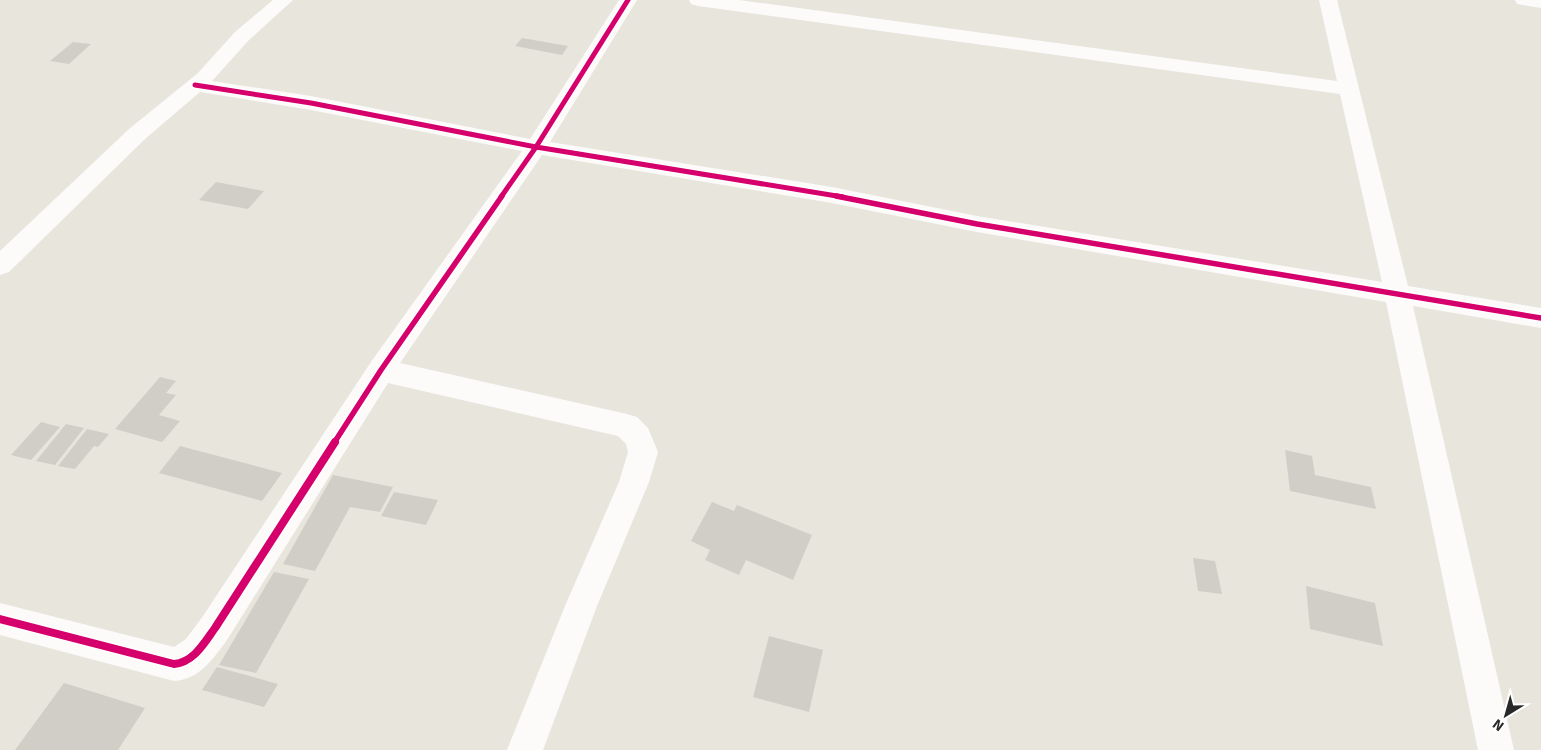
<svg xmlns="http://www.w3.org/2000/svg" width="1541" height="750" viewBox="0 0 1541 750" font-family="Signika,sans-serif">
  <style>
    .building { fill: #d1cec8 }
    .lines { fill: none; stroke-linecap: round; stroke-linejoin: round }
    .minor { fill: #fcfbfa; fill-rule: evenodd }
    .cycleway-far2-casing { stroke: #fff; stroke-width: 8 }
    .cycleway-far1-casing { stroke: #fff; stroke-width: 9 }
    .cycleway-casing { stroke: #fff; stroke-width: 11 }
    .cycleway-far2 { stroke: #d6006c; stroke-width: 5 }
    .cycleway-far1 { stroke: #d6006c; stroke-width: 5.5 }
    .cycleway { stroke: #d6006c; stroke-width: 8 }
  </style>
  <rect width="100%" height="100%" fill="#e8e5dd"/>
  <path class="building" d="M522,38L568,46L562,55L515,46Z
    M73,42L91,44L69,64L50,61Z
    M216,182L264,191L248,209L199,200Z
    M160,377L176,381L166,393L176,395L159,415L180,421L162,442L115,429Z
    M41,422L60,427L31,460L11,455Z
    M66,424L84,428L55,465L36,461Z
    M87,429L109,434L98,447L94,446L75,469L58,466Z
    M180,446L282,473L262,501L159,473Z
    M1285,450L1312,456L1315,475L1371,487L1376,509L1290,491Z
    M333,475L393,487L380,512L350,507L315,571L283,564Z
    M394,492L438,500L426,525L381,516Z
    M712,502L734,511L737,505L812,535L793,580L746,560L739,575L705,560L710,550L691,541Z
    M1193,558L1215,561L1222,594L1198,591Z
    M274,572L309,579L256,673L219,665Z
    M1306,586L1375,603L1383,646L1310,629Z
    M769,636L823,650L809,712L753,697Z
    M217,667L278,684L264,707L202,690Z
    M64,683L145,708L118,750H15Z"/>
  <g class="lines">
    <path class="minor" d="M273,0H293L249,40L212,81L311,96L530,139L619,0H637L550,142L832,187L977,216L1382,282L1340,94L698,6L691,4L689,0H739L1337,81L1319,0H1337L1408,286L1541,308V328L1413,306L1514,750H1478L1386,302L977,232L832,203L542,155L400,363L627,414L637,417L648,428L658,452L649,482L597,606L543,750H507L565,606L619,482L628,452L626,444L618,436L388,383L227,640C212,660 200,679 174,681L0,635V603L174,647L186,639L203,616L371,362L522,151L311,110L200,92L145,139L9,272L0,275V251L129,129L198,73L235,32Z
      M1515,0H1541V8L1517,4Z"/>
    <defs>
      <path id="cycleway-far2" d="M195,85L311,103L536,147L843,197
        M501,197L536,147L628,0"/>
      <path id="cycleway-far1" d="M836,196L977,224L1541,318
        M334,443L381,370L502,196"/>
      <path id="cycleway" d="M0,619L174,664C194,662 204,643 215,628L335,442"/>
    </defs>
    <use href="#cycleway-far2" class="cycleway-far2-casing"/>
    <use href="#cycleway-far1" class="cycleway-far1-casing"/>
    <use href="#cycleway" class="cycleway-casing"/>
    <use href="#cycleway-far2" class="cycleway-far2"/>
    <use href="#cycleway-far1" class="cycleway-far1"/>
    <use href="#cycleway" class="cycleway"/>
  </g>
  <g transform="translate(1506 715) rotate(217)" stroke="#ffffff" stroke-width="4" paint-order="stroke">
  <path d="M0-4L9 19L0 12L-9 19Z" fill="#282828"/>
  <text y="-8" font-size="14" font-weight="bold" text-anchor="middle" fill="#282828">N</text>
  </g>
</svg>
